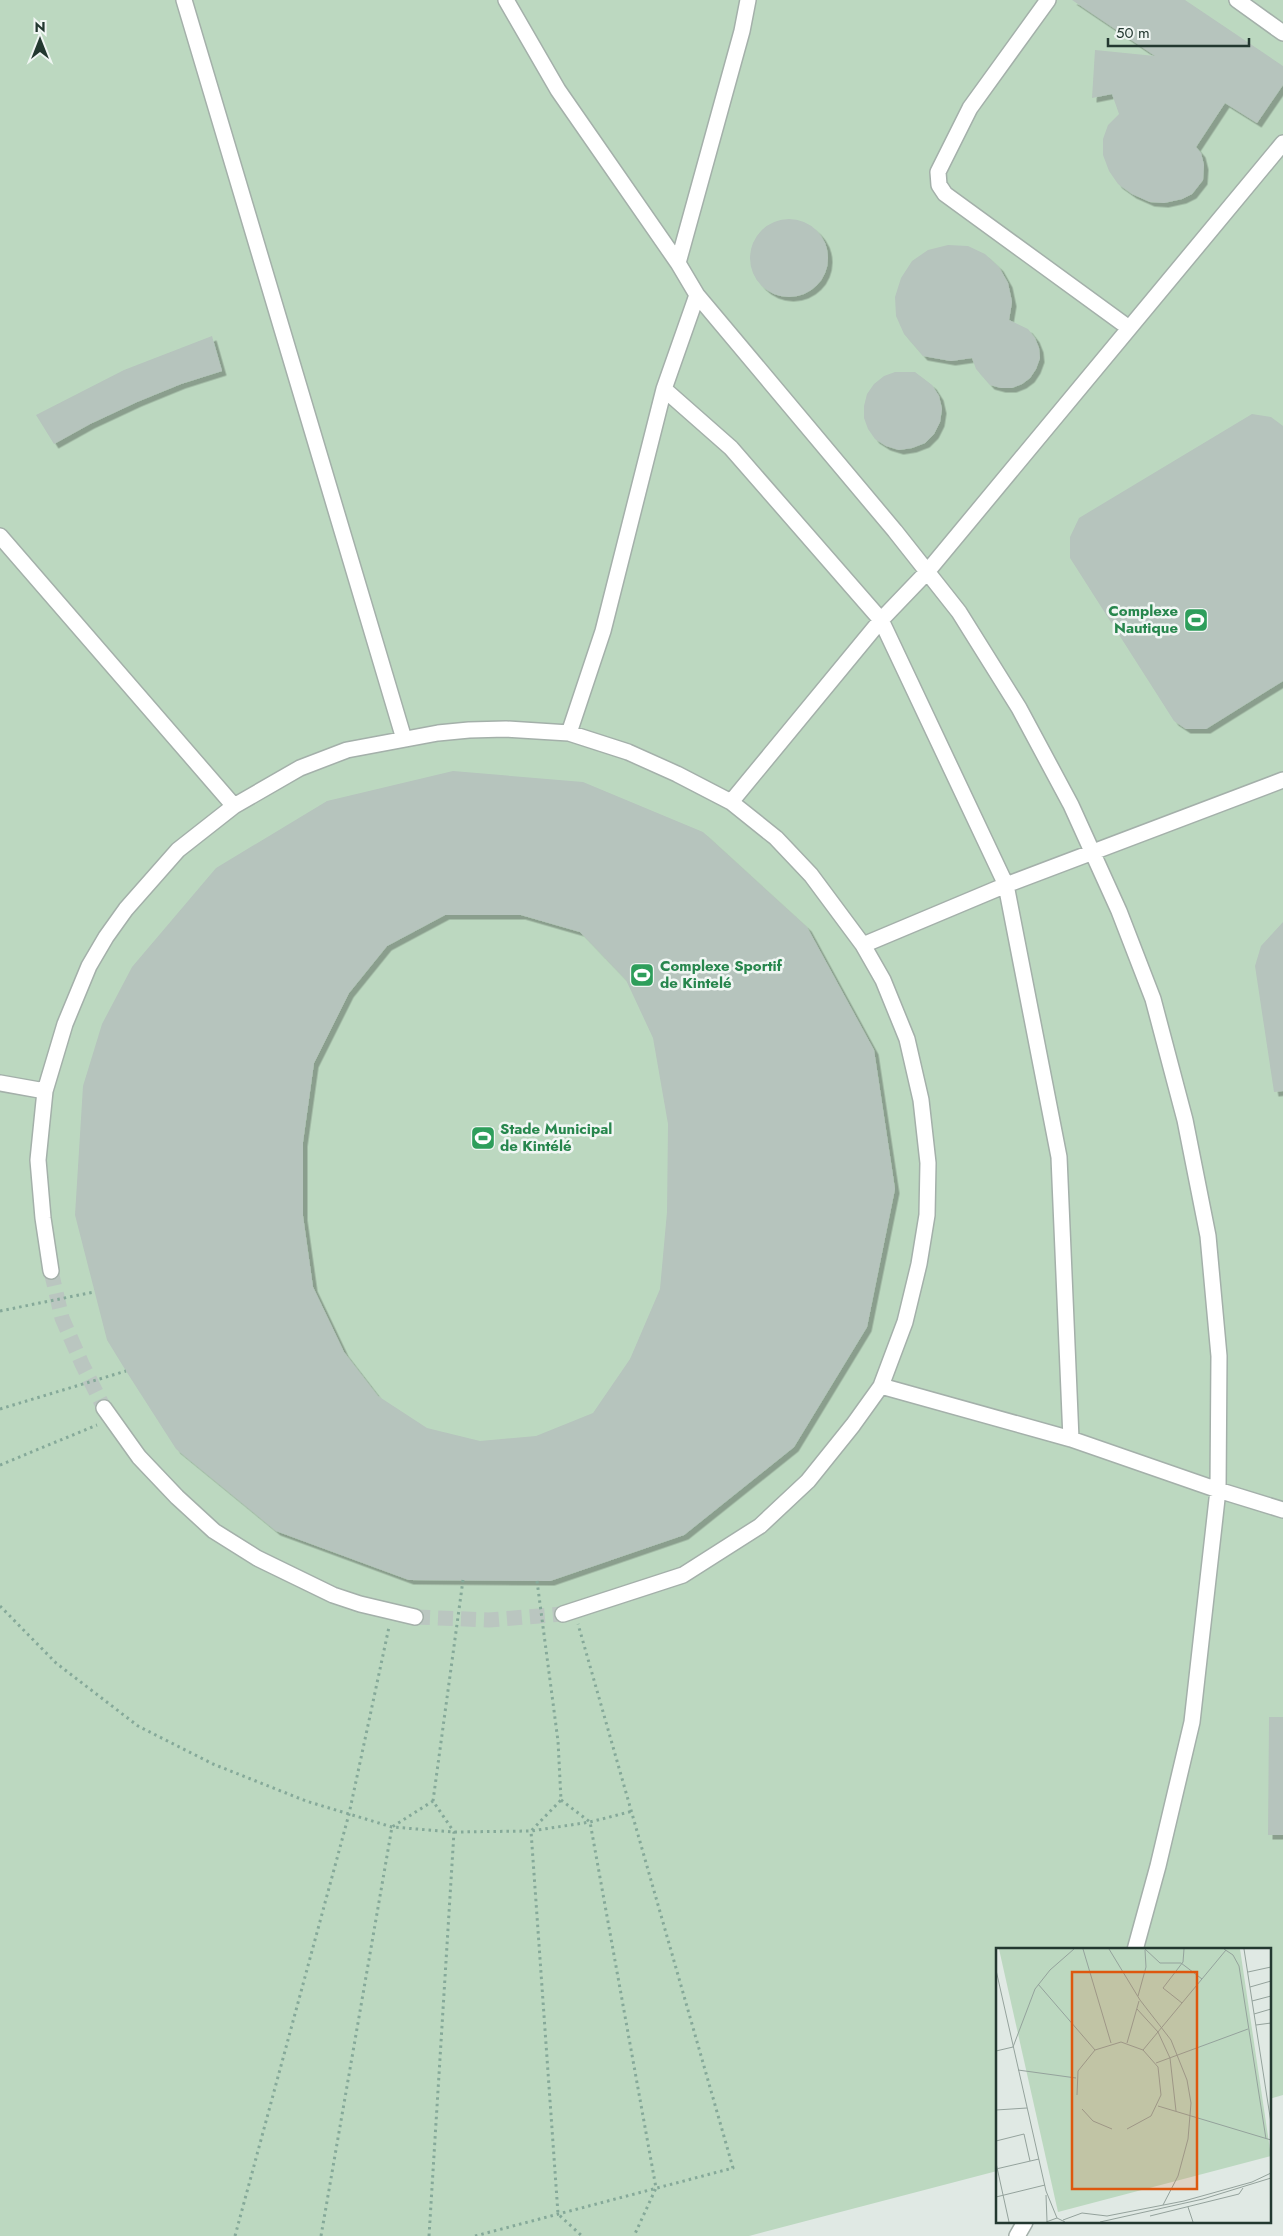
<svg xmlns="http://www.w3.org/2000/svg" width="1283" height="2236" viewBox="0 0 1283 2236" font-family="Jost,sans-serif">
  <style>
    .green { fill: #bcd8c0 }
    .building { fill: #b6c4bd; fill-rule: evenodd; filter: url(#shadow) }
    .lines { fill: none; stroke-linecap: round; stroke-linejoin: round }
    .minor-tunnel { stroke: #bac6c0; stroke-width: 15; stroke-dasharray: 15 8; stroke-linecap: butt }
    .minor-casing { stroke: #a4b0aa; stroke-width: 18 }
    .path { stroke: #85a999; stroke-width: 3; stroke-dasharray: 2.5 4; stroke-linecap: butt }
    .minor { stroke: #fff; stroke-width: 15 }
    .labels { text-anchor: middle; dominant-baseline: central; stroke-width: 5; stroke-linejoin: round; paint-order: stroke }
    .leisure-label { font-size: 15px; font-weight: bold; fill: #27864d; stroke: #f0f6f3; text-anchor: start }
    .inset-road { fill: none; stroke: #94a29c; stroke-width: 1 }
    .view { fill: #de570e; fill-opacity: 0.15; stroke: #de570e; stroke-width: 2.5 }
    .inset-edge { fill: none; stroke: #233830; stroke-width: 2.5 }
  </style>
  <defs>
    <filter id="shadow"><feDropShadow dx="4.5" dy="4.5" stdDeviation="0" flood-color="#0004"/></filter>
  </defs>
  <rect width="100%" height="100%" fill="#e0e9e4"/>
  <path class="green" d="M0,0H1283V2095L1269,2099V1950H997V2171L749,2236H0Z"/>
  <path class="building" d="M1072,0H1185L1283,66V85L1257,123L1225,103L1196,147L1201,153L1204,165L1203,180L1192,194L1182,199L1164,203L1150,202L1132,194L1118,184L1109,171L1103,155V139L1108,125L1119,114L1112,94L1092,98L1095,50L1155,56Z
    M750 258a39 39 0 1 1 78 0a39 39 0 1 1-78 0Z
    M948,245L968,246L985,254L999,267L1008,283L1012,302L1009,320L1028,329L1035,338L1039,348L1040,358L1036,369L1030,378L1022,384L1012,388H1001L990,385L976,369L972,358L951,361L923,356L904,334L896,316L895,297L901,278L912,261L928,250Z
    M212,336L222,371L181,384L137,402L90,424L54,444L36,415L124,370Z
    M895,372H915L932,385L939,396L942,409L940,422L934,434L925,443L912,448L899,450L886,446L875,439L868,429L864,418V406L867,394L874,384L884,376Z
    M1252,414L1271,417L1283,426V681L1206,729H1186L1174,721L1070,558V537L1079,518Z
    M453,771L583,782L703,832L807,927L874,1050L895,1189L867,1327L794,1447L684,1535L550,1581L409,1580L276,1531L176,1449L126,1371L107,1340L75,1215L83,1086L102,1024L132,967L216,868L327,801ZM445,915H521L580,932L626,980L653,1038L668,1124L667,1212L660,1289L630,1359L593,1413L536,1436L480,1441L427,1428L378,1396L344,1352L313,1287L303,1216V1142L314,1063L349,993L387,946Z
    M1283,922V1091L1274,1092L1255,966L1261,946Z
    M1269,1717H1283V1835H1268Z"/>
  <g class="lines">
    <path class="minor-tunnel" d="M51,1271L62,1318L82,1364L104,1408
      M415,1617L489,1620L563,1614"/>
    <defs>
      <path id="minor" d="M184,0L404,739
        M506,0L558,90L678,263L697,295L895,531L959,612L1019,708L1071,805L1119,911L1153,999L1185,1120L1208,1236L1219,1356L1218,1490L1192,1722L1158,1866L1135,1950
        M1048,0L970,108L938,172L939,185L945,194L1129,328
        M1237,0L1283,33
        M678,263L742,31L748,0
        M664,389L731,448L881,620L1006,885L1059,1157L1071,1439
        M0,536L234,806
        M569,733L603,631L664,389L697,295
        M731,802L881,620L927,572L1283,143
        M863,945L1006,885L1283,780
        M0,1083L45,1091
        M51,1271L43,1218L38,1160L45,1091L65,1024L89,966L106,937L126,909L178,850L234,806L300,768L347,750L438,733L469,730L506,729L569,733L628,752L677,774L731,802L776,838L811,875L863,945L883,980L907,1039L921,1100L928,1163L927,1215L919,1264L905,1322L881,1386L853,1425L808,1481L760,1526L683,1575L563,1614
        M881,1386L1071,1439L1218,1490L1283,1510
        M104,1408L139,1457L177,1497L214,1531L257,1558L333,1595L360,1604L415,1617
        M1017,2236L1025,2222"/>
    </defs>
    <use href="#minor" class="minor-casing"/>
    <path class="path" d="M0,1311L94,1292
      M0,1409L126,1371
      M0,1465L97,1425
      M537,1581L558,1741L561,1800L531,1831L558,2214L582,2236
      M0,1606L56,1663L138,1726L213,1764L306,1801L392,1827L454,1832L531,1831L590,1822L633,1811
      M561,1800L590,1822L656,2188L634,2236
      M235,2236L349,1814L389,1627
      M321,2236L392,1827L433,1801
      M429,2236L454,1832L433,1801L463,1580
      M475,2236L733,2168L578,1624"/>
    <use href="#minor" class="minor"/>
  </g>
  <defs>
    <symbol id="stadium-square" viewBox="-11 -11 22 22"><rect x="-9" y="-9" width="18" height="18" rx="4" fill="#2e9e5b" stroke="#f0f6f3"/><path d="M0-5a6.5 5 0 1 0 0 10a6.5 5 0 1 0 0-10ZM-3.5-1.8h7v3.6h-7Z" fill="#fff"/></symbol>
  </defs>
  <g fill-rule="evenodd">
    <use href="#stadium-square" x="1182" y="606" width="28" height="28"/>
    <use href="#stadium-square" x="628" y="961" width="28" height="28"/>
    <use href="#stadium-square" x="469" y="1124" width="28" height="28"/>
  </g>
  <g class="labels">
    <g class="leisure-label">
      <text x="1178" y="611" text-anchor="end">Complexe<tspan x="1178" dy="17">Nautique</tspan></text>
      <text x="660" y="966">Complexe Sportif<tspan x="660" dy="17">de Kintelé</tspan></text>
      <text x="500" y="1129">Stade Municipal<tspan x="500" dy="17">de Kintélé</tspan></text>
    </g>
  </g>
  <g transform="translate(996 1948)">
    <rect width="275" height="275" fill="#e0e9e4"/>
    <path d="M3,1H244L275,208L62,264Z" fill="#bcd8c0"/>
    <path class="inset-road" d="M87,1L115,95M113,1L144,52L175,92L191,132L195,155L192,191L182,228L167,257M149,1L164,15H185L206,31M228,1L237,7L243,18L270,191M248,1L275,175M0,22L50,243L61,270M252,24L275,19M42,36L99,102M254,39L275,33M142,48L150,19L149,2M256,53L275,48M186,55L167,40L187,14L188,1M141,61L162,84L174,110L180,163M258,66L275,61M260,77L275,75M131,95L143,53M147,102L230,2M0,103L17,99L39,41L54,22L78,1M160,115L252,81M22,122L80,130M81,147L82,123L99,102L125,94L147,102L162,119L165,147L155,168L131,181M162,158L275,192M86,161L97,173L116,181M0,162L31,160M0,193L28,186L34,213M0,215L13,274M0,221L43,211M50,247L51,273M0,249L49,237M192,259L197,274M154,268L243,246L247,240M67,272L86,265L111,268L188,253L256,234L275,225M50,274L61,270L69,274M104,274L207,251L275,230"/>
    <path class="view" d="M76,24H201V241H76Z"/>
    <rect width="275" height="275" class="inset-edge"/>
  </g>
  <g transform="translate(40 40)" stroke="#f0f6f3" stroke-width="4" paint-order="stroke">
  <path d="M0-4L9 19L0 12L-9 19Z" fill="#233830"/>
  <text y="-8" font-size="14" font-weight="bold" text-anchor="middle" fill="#233830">N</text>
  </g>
  <path d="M1108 38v8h141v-8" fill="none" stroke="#233830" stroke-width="2.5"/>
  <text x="1116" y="38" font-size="15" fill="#233830" stroke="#f0f6f3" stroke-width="4" paint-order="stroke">50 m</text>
</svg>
